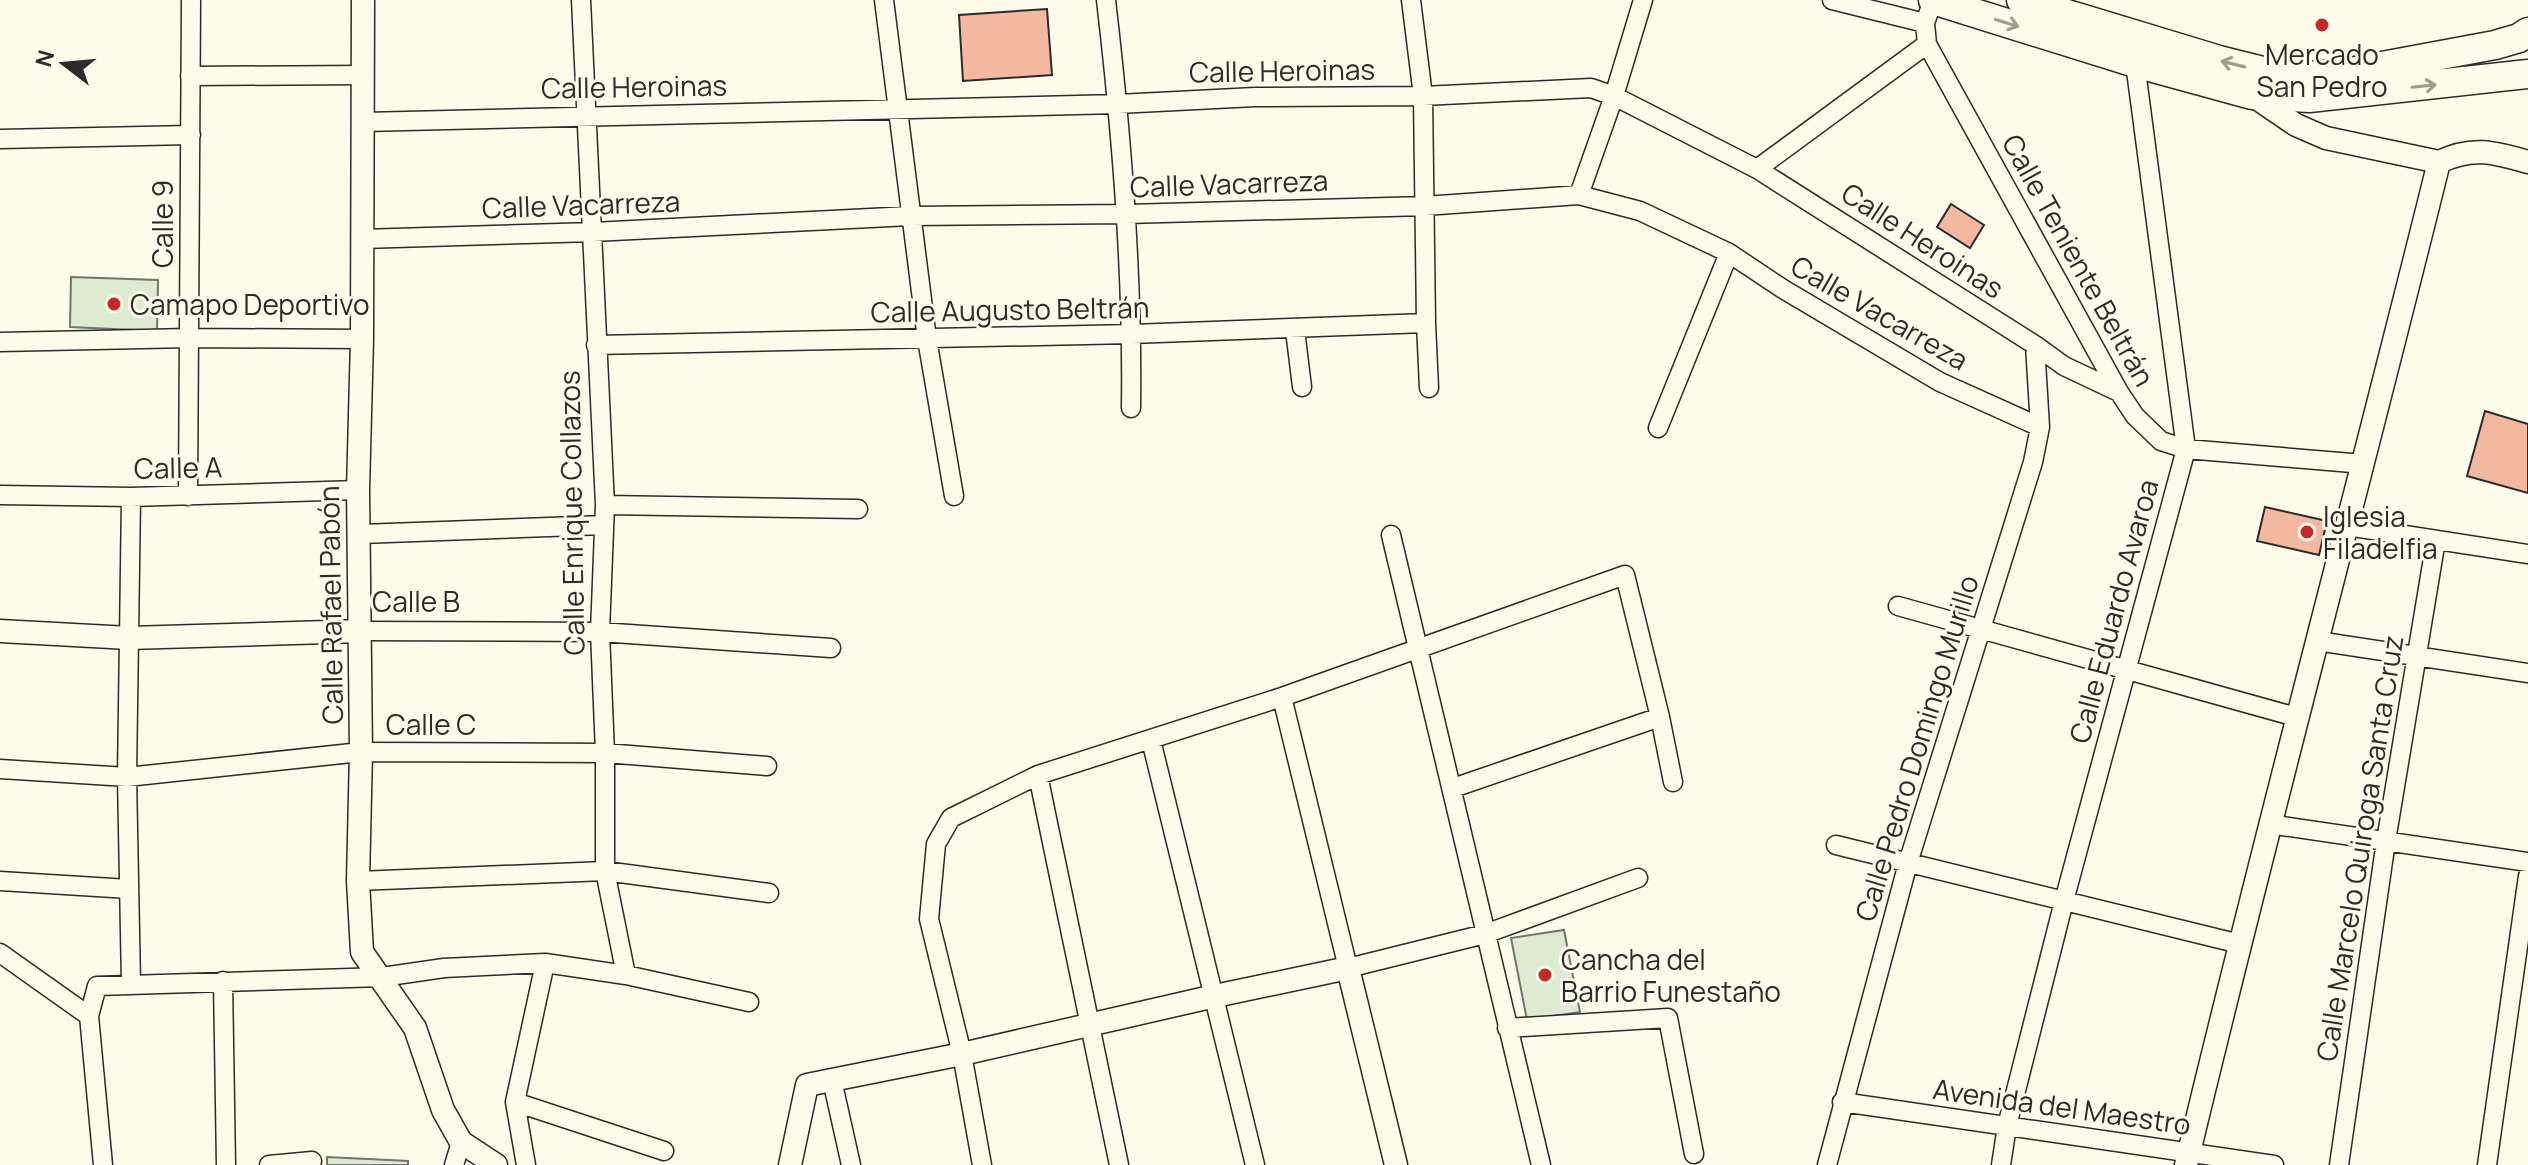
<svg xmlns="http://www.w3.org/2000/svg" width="2528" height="1165" viewBox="0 0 2528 1165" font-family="Manrope,sans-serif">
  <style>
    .green { fill: #deebd1; stroke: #74746e; stroke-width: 2 }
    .building { fill: #f2b8a0; stroke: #2b2b2b; stroke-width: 2 }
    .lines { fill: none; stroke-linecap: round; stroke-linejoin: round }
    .minor-casing { stroke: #2b2b2b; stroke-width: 21 }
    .tertiary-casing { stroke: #2b2b2b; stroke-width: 25 }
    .primary-casing { stroke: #2b2b2b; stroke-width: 31 }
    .minor { stroke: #fdfbea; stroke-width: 18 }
    .tertiary { stroke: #fdfbea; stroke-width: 22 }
    .primary { stroke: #fdfbea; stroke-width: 28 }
    .oneway { stroke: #9e9d94 }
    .poi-dot { fill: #c62828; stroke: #fdfbea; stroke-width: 3 }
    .labels { text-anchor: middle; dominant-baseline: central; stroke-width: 6; stroke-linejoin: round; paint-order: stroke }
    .poi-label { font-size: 28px; fill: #2b2b2b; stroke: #fdfbea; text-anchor: start }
    .street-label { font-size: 28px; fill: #2b2b2b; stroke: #fdfbea }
  </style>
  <rect width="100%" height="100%" fill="#fdfbea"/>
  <path class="green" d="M71,277L158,280L157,331L70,327Z
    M1564,930L1580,1012L1527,1020L1511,938Z
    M327,1157L408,1161V1165H327Z"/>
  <path class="building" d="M1047,9L1052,75L963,81L959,15Z
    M1951,204L1984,225L1970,248L1937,227Z
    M2485,411L2528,424V493L2467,476Z
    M2265,507L2327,521L2319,555L2257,541Z"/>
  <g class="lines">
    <defs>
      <path id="minor" d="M581,0L605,505L600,632L605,753V871L626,975
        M884,0L927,339L954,496
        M1106,0C1122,136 1133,271 1131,408
        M1411,0L1423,96L1426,323L1429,388
        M1832,0L1925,23
        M1933,0L1925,23L1927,44L2119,392L2135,416L2161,441L2186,449L2364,464
        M190,76L364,75
        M364,122L1118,104L1255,97L1423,96L1591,88L1614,96L1757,169L2035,345L2064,366L2119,392
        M0,139L191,135
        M1757,169L1927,44
        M1579,195L1614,96L1643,0
        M362,239L593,232L910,216L1127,214L1425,206L1579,195L1640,211L1729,253L1783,289L1940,382L2040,427
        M1295,330L1302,387
        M0,342L190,338L362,339
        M596,345L1132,334L1426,323
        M1658,428L1729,253
        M0,495L131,497L358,490
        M188,496L191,0
        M605,505L858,509
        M2347,526L2528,554
        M361,534L604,525
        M1391,535L1541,1165
        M1898,606L2296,717
        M361,631L600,632L831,648
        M2317,641L2528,673
        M1282,697L1348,968L1485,934L1638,878
        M1151,740L1255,1165
        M0,769L127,777L361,752L605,753L767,766
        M1038,775L1119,1165
        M1453,788L1660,717
        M2269,824L2528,862
        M1836,845L2240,944
        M0,881L129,889
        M358,881L605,871L769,893
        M0,953L89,1016L103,1165
        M223,981L226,1165
        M131,984L127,777L131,497
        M89,1016L97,986L382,977L444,968L545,963
        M1507,1028L1668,1018L1694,1154
        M832,1080L851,1165
        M515,1102L664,1151
        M1842,1102L2274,1165
        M269,1165L312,1161
        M454,1165L461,1142
        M526,1165L515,1102L545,963L626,975L749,1002
        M982,1165L962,1054L929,919L936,844L951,818L1038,775L1282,697L1625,575L1660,717L1673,782
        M1827,1165L1908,863L2033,462L2040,427L2035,345
        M2001,1165L2007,1126L2064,901L2186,449L2135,63
        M2339,1165L2386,841L2436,540
        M2487,1165L2528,876"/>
      <path id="tertiary" d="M363,0L362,339L358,490L361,752L358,881L362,952L415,1028L443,1110L461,1142L496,1165
        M2252,95L2296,125L2326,138L2439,162C2472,146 2494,152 2528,162
        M0,631L129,638L361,631
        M790,1165L807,1085L962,1054L1215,996L1348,968L1396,1165
        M2186,1165C2266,830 2356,497 2439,162"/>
      <path id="primary" d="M1933,0L2135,63L2252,95L2309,98L2528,74
        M2021,0L2219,60L2267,72L2307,76L2339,74L2495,45L2519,38L2528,32"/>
    </defs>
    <use href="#minor" class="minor-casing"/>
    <use href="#tertiary" class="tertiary-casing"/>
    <use href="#primary" class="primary-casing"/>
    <use href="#minor" class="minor"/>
    <use href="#tertiary" class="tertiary"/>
    <use href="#primary" class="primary"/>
  </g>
  <defs><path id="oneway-shaft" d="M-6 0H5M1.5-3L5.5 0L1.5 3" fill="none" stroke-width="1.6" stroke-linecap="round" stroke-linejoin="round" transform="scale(2)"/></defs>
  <g class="oneway">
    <use href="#oneway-shaft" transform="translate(2007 23) rotate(17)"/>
    <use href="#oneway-shaft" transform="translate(2233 64) rotate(-166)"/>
    <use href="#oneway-shaft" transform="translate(2424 86) rotate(-6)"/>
  </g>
  <g class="poi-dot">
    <circle cx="2322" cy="25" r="8"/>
    <circle cx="114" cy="304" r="8"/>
    <circle cx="2307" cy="532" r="8"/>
    <circle cx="1545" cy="975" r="8"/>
  </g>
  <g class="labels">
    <g class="poi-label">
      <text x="2322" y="54" text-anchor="middle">Mercado<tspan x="2322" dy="32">San Pedro</tspan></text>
      <text x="130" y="304">Camapo Deportivo</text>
      <text x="2323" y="516">Iglesia<tspan x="2323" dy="32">Filadelfia</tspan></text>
      <text x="1561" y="959">Cancha del<tspan x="1561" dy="32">Barrio Funestaño</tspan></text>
    </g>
    <g class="street-label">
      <text transform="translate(1282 70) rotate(-1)">Calle Heroinas</text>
      <text transform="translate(634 86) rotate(-1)">Calle Heroinas</text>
      <text transform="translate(1229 183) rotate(-2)">Calle Vacarreza</text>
      <text transform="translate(581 204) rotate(-2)">Calle Vacarreza</text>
      <text transform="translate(162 224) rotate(-90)">Calle 9</text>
      <text transform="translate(1923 240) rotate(33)">Calle Heroinas</text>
      <text transform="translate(2079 260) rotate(61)">Calle Teniente Beltrán</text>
      <text transform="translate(1010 309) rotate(-1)">Calle Augusto Beltrán</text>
      <text transform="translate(1880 312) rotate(30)">Calle Vacarreza</text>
      <text transform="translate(178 467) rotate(-1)">Calle A</text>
      <text transform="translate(571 513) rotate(-91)">Calle Enrique Collazos</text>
      <text x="416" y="601">Calle B</text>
      <text transform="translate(330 605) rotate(-91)">Calle Rafael Pabón</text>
      <text transform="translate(2113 611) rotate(-75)">Calle Eduardo Avaroa</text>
      <text x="431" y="724">Calle C</text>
      <text transform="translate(1916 748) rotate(-73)">Calle Pedro Domingo Murillo</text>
      <text transform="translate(2359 848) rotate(-81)">Calle Marcelo Quiroga Santa Cruz</text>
      <text transform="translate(2062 1106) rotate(8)">Avenida del Maestro</text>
    </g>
  </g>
  <g transform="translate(64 64) rotate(286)" stroke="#fdfbea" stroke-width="6" paint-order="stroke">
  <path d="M0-6L14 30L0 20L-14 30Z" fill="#2b2b2b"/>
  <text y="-12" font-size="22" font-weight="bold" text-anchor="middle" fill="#2b2b2b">N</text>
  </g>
</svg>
